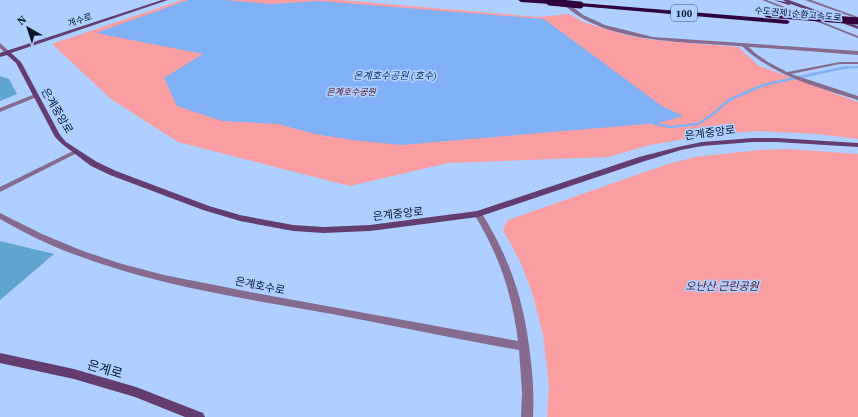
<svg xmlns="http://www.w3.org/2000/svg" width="858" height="417" viewBox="0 0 858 417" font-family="'Source Serif 4','Noto Sans KR',serif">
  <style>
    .green { fill: #fb9ea2 }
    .water { fill: #80b0f5 }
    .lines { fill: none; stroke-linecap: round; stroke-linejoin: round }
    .stream-far1 { stroke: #80b0f5; stroke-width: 2 }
    .stream { stroke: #80b0f5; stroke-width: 2.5 }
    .building { fill: #5fa5d0 }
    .lane { fill: #866b8f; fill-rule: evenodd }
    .street { fill: #866b8f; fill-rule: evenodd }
    .secondary { fill: #633c70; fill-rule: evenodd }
    .highway { fill: #2f003c; fill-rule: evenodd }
    .highway-bridge { stroke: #2f003c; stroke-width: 7 }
    .labels { text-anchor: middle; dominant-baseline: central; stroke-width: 3.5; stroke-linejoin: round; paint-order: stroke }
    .far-street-label { font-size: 9px; fill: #06152a; stroke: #aecfff }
    .far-park-label { font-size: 9px; font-style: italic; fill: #57101b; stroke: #aecfff }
    .shield { fill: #aecfff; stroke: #384d6a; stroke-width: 1 }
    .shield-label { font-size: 10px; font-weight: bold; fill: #06152a }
    .far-water-label { font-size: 10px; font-style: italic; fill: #093267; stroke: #aecfff }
    .street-label { font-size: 11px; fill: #06152a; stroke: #aecfff }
    .park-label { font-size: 11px; font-style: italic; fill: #57101b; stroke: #aecfff }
    .near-street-label { font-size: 13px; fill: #06152a; stroke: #aecfff }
  </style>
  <rect width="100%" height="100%" fill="#aecfff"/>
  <path class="green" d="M182,0H340L538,17L569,14L583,22L625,35L653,40L738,47L759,66L858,102V139L817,134L758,131L713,134L650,145L608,157L448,163L350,186L178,142L111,99L52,44Z
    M787,149L858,154V417H547L549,385L543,335L532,292L520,261L503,230L508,220L665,165L695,157L760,150Z"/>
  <path class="water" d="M188,0H226L271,4L319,1L544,19L662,106L683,116L658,123L401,145L352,140L315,134L278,124L222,121L177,106L164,78L203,54L96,33Z"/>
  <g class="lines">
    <path class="stream-far1" d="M842,68L858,67"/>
    <path class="stream" d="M654,124L671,127L698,124L713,114L729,100L763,85L847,67"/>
  </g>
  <path class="building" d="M0,76L9,79L17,94L0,101Z
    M0,241L54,254L0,300Z"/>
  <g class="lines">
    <path class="lane" d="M762,0H767L858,36V38Z
      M805,0H811L858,17V19Z
      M741,43H745L755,53L768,62L787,72L840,62H858V64H840L791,74L858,96V100C818,88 771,75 741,45Z"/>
    <path class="street" d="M559,0H564L583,15L605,25L653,37L858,51V55C818,52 777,49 737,46C680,41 601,44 559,0Z
      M0,43L10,52V54H6L0,48Z
      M35,94L38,96L37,97L0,112V108Z
      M75,150L78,152L77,153L0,192V187Z
      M478,211L481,212C512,262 525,304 531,362C533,380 534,399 533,417H521L522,392L519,350C457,339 395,326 332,314C246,299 158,286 76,255C50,246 25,233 0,219V213L42,234L83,251L122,264L164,275L250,292L518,341C512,293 499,255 474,214Z"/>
    <path class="secondary" d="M162,0H168L11,53L21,62L60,135L66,142L97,162L116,171L209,206L240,215L293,225L324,227L370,225L477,211L639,157L678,147L702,142L753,138H777L858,143V147L777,142H753L702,146L681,150L645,161L478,217L370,231L324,233L293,231L240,221L203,210L110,175L91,166L62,144L55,137L16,63L7,55L0,57V53Z
      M773,0L786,2L783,0H789L858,26V29L791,4L789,5Z
      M0,353L74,369L136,387L203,413L205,417H185L135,397L74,379L0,363Z"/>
    <path class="highway" d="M518,0H549L553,2L550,4L521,2Z
      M580,3L787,20L790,22L787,24L578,6V4Z"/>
    <path class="highway-bridge" d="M550,2L580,5
      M768,14L858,21"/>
  </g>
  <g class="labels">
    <g class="far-street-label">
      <text transform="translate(798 14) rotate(5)">수도권제1순환고속도로</text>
      <text transform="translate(80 20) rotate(-18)">계수로</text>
    </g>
    <g class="far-park-label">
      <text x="351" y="92">은계호수공원</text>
    </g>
    <rect class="shield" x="671" y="5" width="26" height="16" rx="3"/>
    <g class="shield-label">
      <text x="684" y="13">100</text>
    </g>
    <g class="far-water-label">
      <text x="395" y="75">은계호수공원 (호수)</text>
    </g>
    <g class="street-label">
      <text transform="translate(57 111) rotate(59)">은계중앙로</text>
      <text transform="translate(710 133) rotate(-7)">은계중앙로</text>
      <text transform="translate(398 214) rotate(-6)">은계중앙로</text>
      <text transform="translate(260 286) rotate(11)">은계호수로</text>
    </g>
    <g class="park-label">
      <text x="722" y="286">오난산 근린공원</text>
    </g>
    <g class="near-street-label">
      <text transform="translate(105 369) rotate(16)">은계로</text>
    </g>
  </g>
  <g transform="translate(28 28) rotate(321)" stroke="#aecfff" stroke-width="3" paint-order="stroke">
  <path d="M0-3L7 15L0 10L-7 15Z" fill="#06152a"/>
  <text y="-6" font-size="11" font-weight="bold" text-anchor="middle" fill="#06152a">N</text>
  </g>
</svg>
